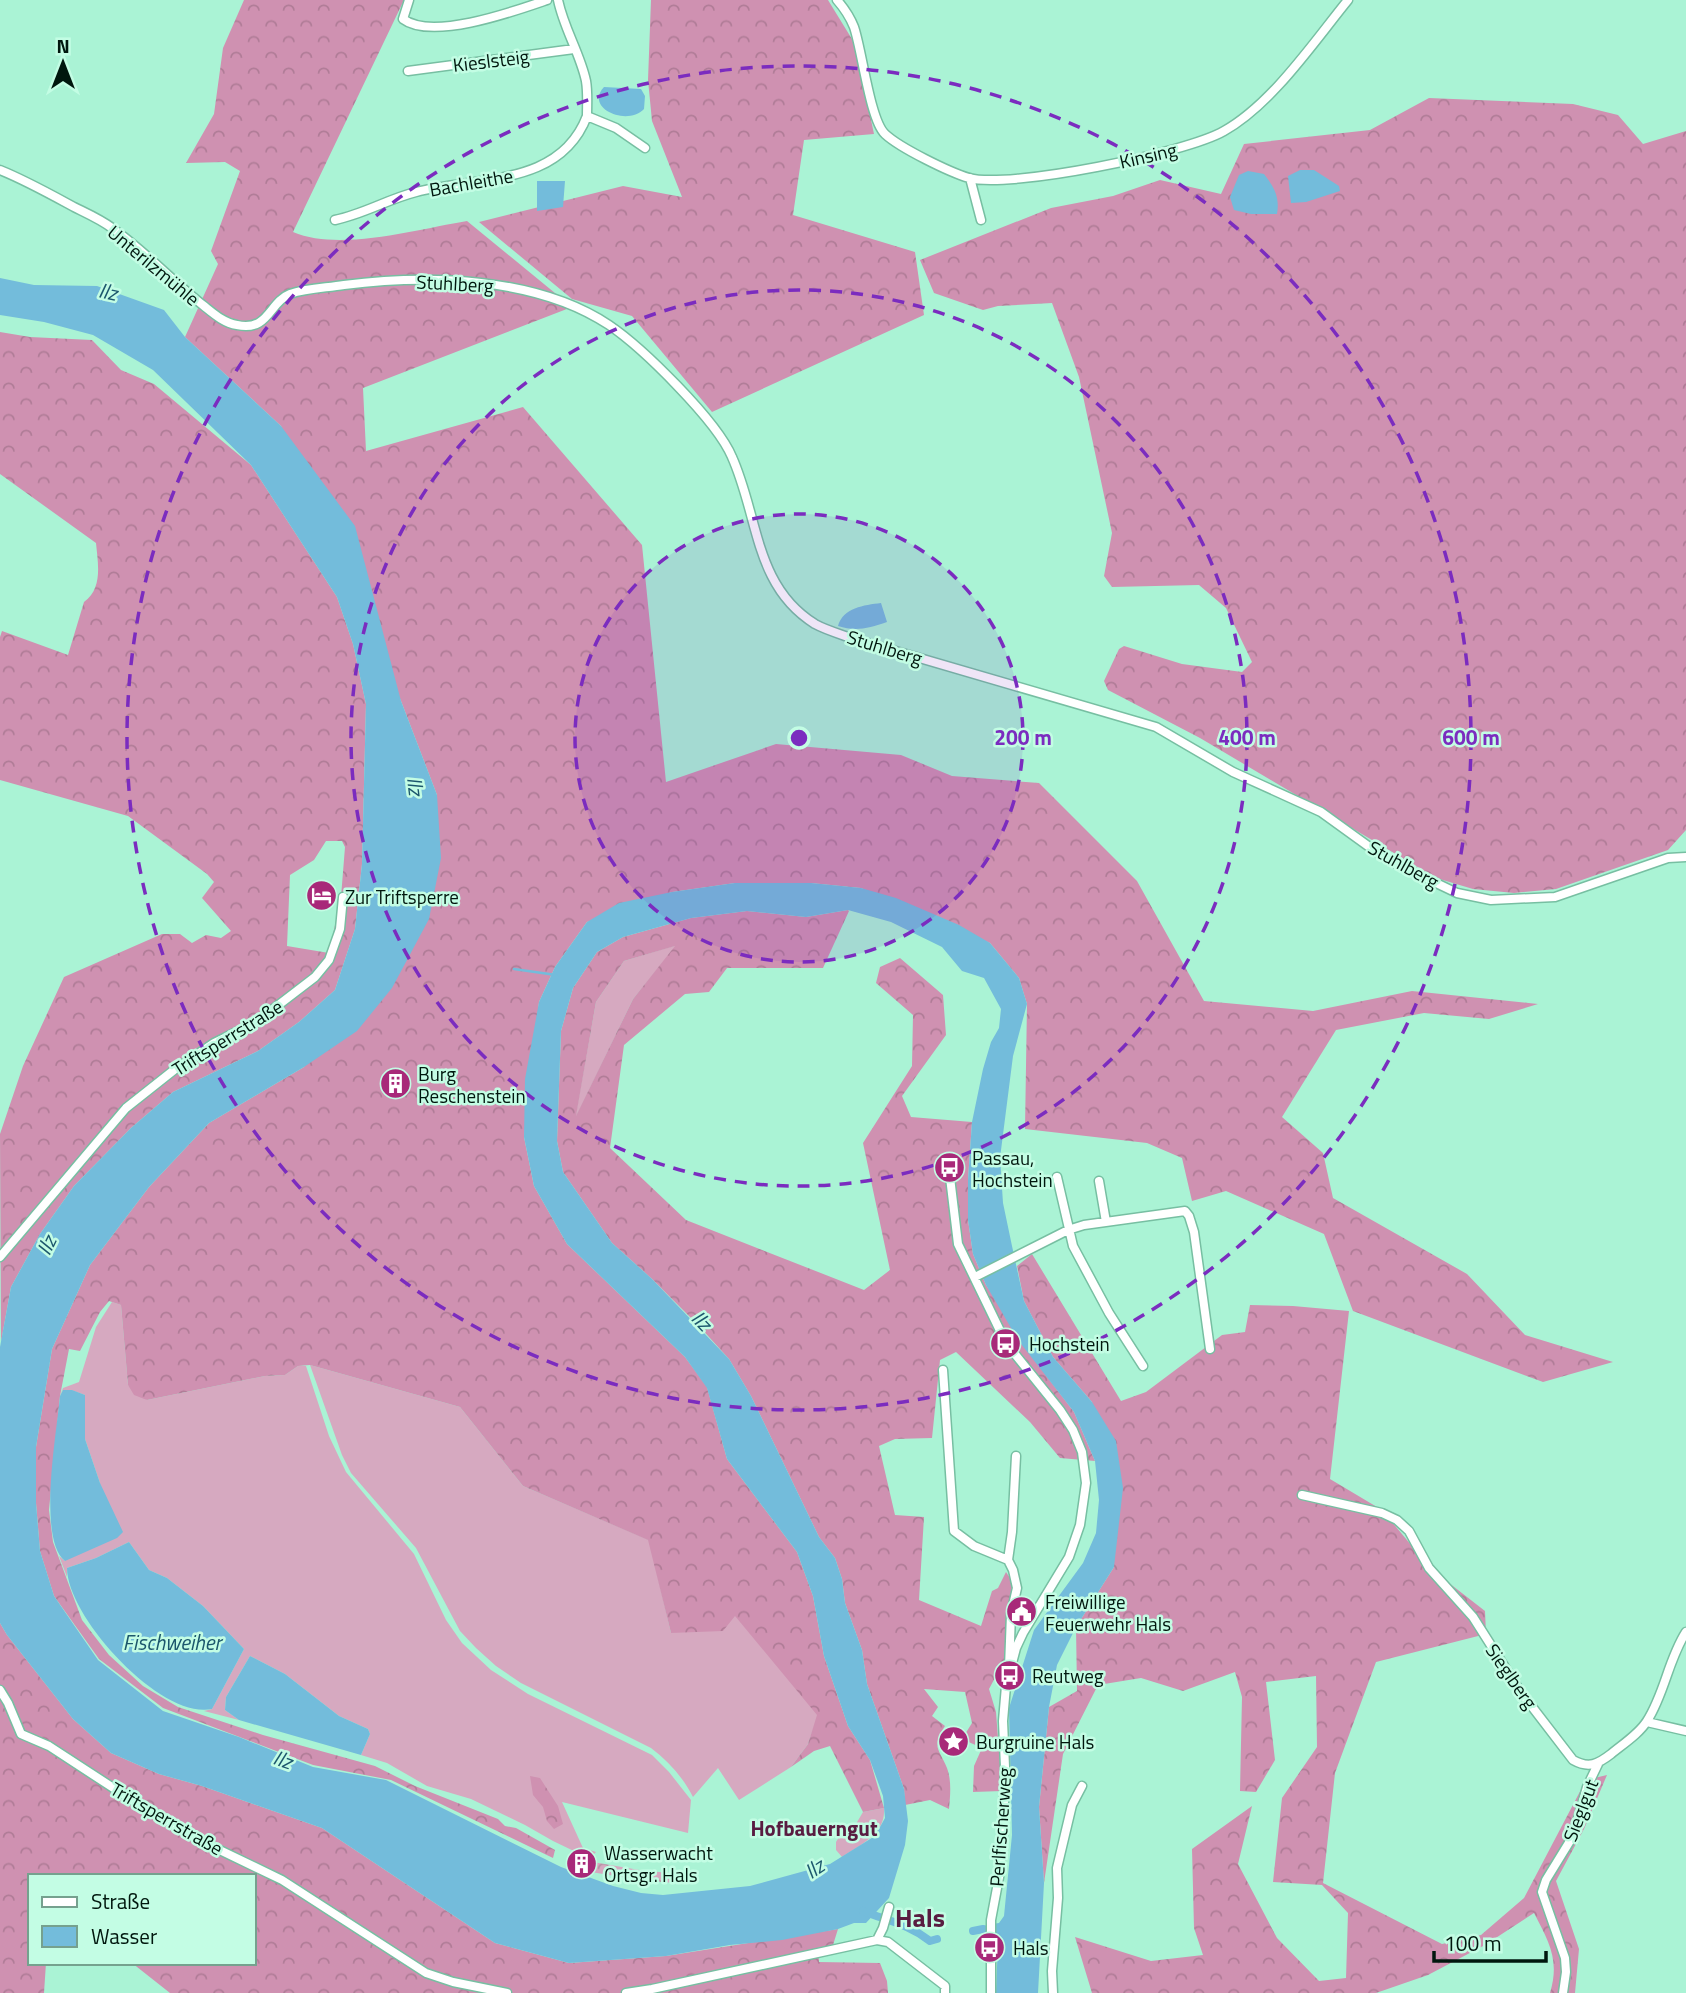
<svg xmlns="http://www.w3.org/2000/svg" width="1686" height="1993" viewBox="0 0 1686 1993" font-family="'Titillium Web',sans-serif">
  <style>
    .grass { fill: #d6a9c0 }
    .forest { fill: url(#forest-crowns); fill-rule: evenodd }
    .park { fill: url(#park-crowns) }
    .water { fill: #73bcdb }
    .lines { fill: none; stroke-linecap: round; stroke-linejoin: round }
    .stream { stroke: #73bcdb; stroke-width: 2.5 }
    .canal { stroke: #73bcdb; stroke-width: 8 }
    .street-casing { stroke: #77bfa2; stroke-width: 11 }
    .street { stroke: #fff; stroke-width: 8 }
    .ring { fill: none; stroke: #7b2cbf; stroke-width: 3.5; stroke-dasharray: 12 9 }
    .labels { text-anchor: middle; dominant-baseline: central; stroke-width: 5; stroke-linejoin: round; paint-order: stroke }
    .street-label { font-size: 19px; fill: #00170e; stroke: #c3fde4 }
    .poi-label { font-size: 19px; fill: #00170e; stroke: #c3fde4; text-anchor: start }
    .water-label { font-size: 21px; font-style: italic; fill: #1c576d; stroke: #c3fde4 }
    .neighbourhood-label { font-size: 21px; font-weight: bold; fill: #591c41; stroke: #c3fde4 }
    .district-label { font-size: 26px; font-weight: bold; fill: #591c41; stroke: #c3fde4 }
    .centre { fill: #7b2cbf; stroke: #c3fde4; stroke-width: 3.5 }
    .ring-label { font-size: 21px; text-anchor: middle; font-weight: bold; fill: #7b2cbf; stroke: #c3fde4; stroke-width: 5; stroke-linejoin: round; paint-order: stroke }
  </style>
  <defs>
    <pattern id="forest-crowns" width="20" height="18" patternUnits="userSpaceOnUse" patternTransform="scale(1.75)"><rect width="20" height="18" fill="#cf91b1"/><path d="M2 6a3 3 0 1 1 6 0M12 15a3 3 0 1 1 6 0" fill="none" stroke="#b07c97"/></pattern>
    <pattern id="park-crowns" width="20" height="18" patternUnits="userSpaceOnUse" patternTransform="scale(1.75)"><rect width="20" height="18" fill="#d6a9c0"/><path d="M2 6a3 3 0 1 1 6 0M12 15a3 3 0 1 1 6 0" fill="none" stroke="#b691a4"/></pattern>
  </defs>
  <rect width="100%" height="100%" fill="#aaf3d5"/>
  <path class="grass" d="M677,945L633,999L575,1119L596,1002L624,961Z
    M112,1302L121,1305L128,1385L147,1400L265,1376L285,1375L298,1366H306L329,1436L346,1472L414,1554L446,1620L462,1643L491,1670L528,1694L652,1755L669,1772L691,1800L688,1833L562,1802L583,1848L596,1852L592,1856L578,1853L553,1841L525,1825L471,1799L427,1786L387,1763L361,1755L370,1734L368,1729L339,1716L285,1674L250,1656L226,1697L225,1710L239,1720L204,1711L212,1709L244,1649L203,1606L167,1578L149,1570L129,1542L96,1558L67,1568V1577L59,1556L65,1561L100,1483L85,1439V1395L71,1390H63L60,1396L63,1388L79,1382L96,1327Z
    M310,1365L460,1407L523,1486L649,1540L671,1633L735,1615L818,1715L808,1744L791,1767L739,1800L718,1768L693,1797C683,1777 668,1761 651,1748L521,1683L496,1666L476,1648L460,1631L416,1548L351,1473L342,1455Z
    M884,1808C886,1834 861,1844 842,1857L836,1850V1842L839,1837L853,1829L863,1812Z"/>
  <path class="forest" d="M244,0H404L293,232C340,252 418,229 467,221L572,307L363,388L366,451L523,407L642,545L666,782L776,744L901,755L952,776L1039,783L1137,881L1204,1001L1313,1011L1412,991L1538,1004L1489,1019L1424,1013L1336,1030L1282,1117L1323,1153L1333,1198L1467,1274L1525,1335L1613,1362L1543,1382L1353,1311L1324,1234L1226,1191L1192,1201L1182,1158L1147,1143L1025,1129L1027,1004L1019,978L990,943L861,888L811,883H735L672,892L587,922L555,967L539,1002L524,1137L534,1186L567,1244L685,1357L707,1387L727,1459L797,1552L813,1596L824,1656L848,1726L870,1760L884,1808L863,1812L830,1746L814,1751L791,1767L808,1744L817,1715L735,1616L723,1631L671,1633L648,1540L523,1486L460,1407L310,1365L298,1366L285,1375L265,1376L147,1400L134,1395L128,1385L121,1305L109,1301L100,1312L80,1351L69,1349L60,1396L49,1510L53,1542L82,1620L109,1655L143,1686L178,1707L263,1735L375,1766L415,1786L498,1819L505,1826L516,1828L555,1850L553,1858L391,1780L313,1765L163,1708L99,1659L54,1596L40,1551L36,1503V1447L52,1349L90,1265L149,1187L209,1123L304,1067L437,795L401,701L281,426L185,337L218,264L211,251L240,171L225,162L186,163L214,114L223,48Z
    M651,0H828L855,44L874,134L804,140L793,215L915,252L924,315L712,412L632,316L572,299L479,222L623,186L682,197L652,121L648,80Z
    M1429,98L1573,104L1618,115L1643,144L1686,131V830L1668,850L1556,889L1514,893L1473,889L1436,878L1200,738L1108,690L1104,681L1119,649L1124,646L1182,664L1242,672L1252,662L1226,608L1199,585L1112,587L1104,576L1112,533L1079,377L1052,303L998,306L983,310L934,293L920,260L1051,208L1113,196L1160,180L1221,194L1244,144L1370,130Z
    M0,332L30,337L92,340L121,370L154,384L251,465L337,597L353,644L366,704L362,864L355,929L335,990L299,1022L258,1051L173,1092L131,1128L74,1186L40,1234L11,1287L1,1342L0,1134L23,1066L64,977L162,934H180L192,943L206,935L221,938L231,931L202,898L214,882L207,874L128,816L0,780V637L2,631L68,655L84,602C103,588 98,564 96,543L0,474ZM326,841H342L345,847L341,897L329,953L287,946L290,875L314,860Z
    M848,910L849,911L823,968H727L709,992L685,994L624,1045L610,1148L686,1220L864,1290L890,1270L863,1143L912,1066L913,1015L876,983L880,967L900,958L943,995L946,1035L902,1096L911,1117L972,1122L968,1180V1220L973,1254L986,1285L1048,1378L1074,1412L1095,1461L1060,1458L1030,1422L956,1352L940,1360L932,1438L895,1439L879,1446L895,1515L924,1517L919,1600L981,1626L992,1591L998,1588L1006,1572L1014,1584L1007,1620L1004,1661L989,1689L996,1712L1002,1791L973,1792L974,1766L982,1748L962,1739L972,1723L965,1692L924,1689L938,1707L932,1716L945,1726C931,1748 939,1748 947,1768C952,1782 950,1796 949,1809L930,1800L905,1805L904,1789L867,1684L862,1650L845,1603L842,1579L835,1558L819,1537L751,1396L729,1359L699,1326L652,1279L612,1243L563,1172L557,1141L561,1031L573,988L597,952L623,937L691,918L747,911L806,917ZM675,946L633,999L576,1116L596,1002L624,961Z
    M1032,1254L1121,1401L1146,1392L1222,1335L1245,1332L1250,1305L1293,1306L1349,1311L1330,1479L1382,1510L1431,1569L1485,1611L1486,1634L1376,1662L1335,1773L1323,1883L1442,1944L1481,1935L1524,1898L1586,1780L1607,1775L1584,1829L1556,1881L1579,1949L1575,1993H1550C1560,1960 1549,1942 1534,1913L1485,1945L1428,1975L1376,1993H1092L1075,1937L1151,1961L1203,1955L1194,1928L1192,1849L1252,1806L1238,1864L1277,1938L1319,1981L1346,1978L1348,1913L1322,1885L1273,1882L1282,1798L1317,1747L1316,1676L1266,1682L1275,1760L1256,1792L1240,1791L1242,1697L1235,1672L1183,1691L1141,1678L1098,1685L1063,1754L1044,1883L1039,1807L1049,1707L1077,1691L1076,1627L1114,1567L1092,1402L1053,1357L1024,1301L1017,1266Z
    M0,1623L7,1635L73,1719L111,1753L159,1774L202,1786L322,1828L495,1943L569,1963L666,1956L838,1929L833,1945L818,1948L819,1962L880,1963L887,1981L888,1993H170L132,1963H254V1876H30V1963H46L44,1993H0Z
    M530,1776L540,1778L558,1806L563,1824L554,1829L547,1821L543,1807L533,1795Z"/>
  <path class="park" d="M593,1862L645,1871L688,1874L686,1884L639,1880L591,1872Z"/>
  <path class="water" d="M604,87L641,89L645,96L644,109C627,127 584,108 604,87Z
    M1300,170H1314L1339,186L1340,191L1306,202L1291,203L1288,176Z
    M1248,171L1264,174C1274,187 1280,197 1277,214H1251L1234,210L1230,197L1239,175Z
    M537,181H565L563,207L537,211Z
    M0,278L34,285L97,286L164,310L185,337L281,426L355,526L401,701L437,795L441,858L429,919L392,988L357,1031L304,1067L209,1123L149,1187L90,1265L52,1349L36,1447V1503L40,1551L54,1596L98,1660L163,1711L239,1737L313,1767L386,1780L561,1867L613,1886L641,1893L663,1895L750,1886L830,1864L875,1836L885,1818L883,1796L870,1760L848,1726L824,1656L813,1596L797,1552L727,1459L707,1388L685,1357L567,1244L534,1186L524,1137L525,1079L539,1002L555,967L587,922L619,903L672,892L735,883H811L861,888L896,898L959,925L990,943L1019,978L1027,1004L1013,1056L1000,1158L1003,1203L1012,1246L1024,1301L1053,1357L1092,1402L1116,1441L1123,1488L1114,1567L1076,1627L1057,1665L1049,1707L1039,1807L1044,1883L1038,1993H996L998,1941L991,1937L992,1924L999,1923L1004,1916L1012,1835L1009,1708L1034,1630L1083,1563L1096,1533L1099,1500L1095,1461L1074,1412L1018,1340L986,1285L973,1254L968,1220V1180L972,1122L983,1069L991,1042L999,1028L1001,1009L984,978L962,971L942,947L891,922L848,910L806,917L747,911L691,918L623,937L597,952L573,988L561,1031L557,1141L563,1172L612,1243L652,1279L729,1359L751,1396L819,1537L835,1558L842,1579L845,1603L862,1650L867,1684L904,1789L908,1821L905,1845L889,1898L866,1923H854L838,1929L782,1940L730,1945L666,1956L569,1963L495,1943L322,1828L202,1786L159,1774L111,1753L73,1719L7,1635L0,1623V1347L11,1287L40,1234L74,1186L131,1128L173,1092L258,1051L299,1022L335,990L355,929L362,864L366,704L353,644L337,597L251,465L153,370L93,335L44,322L0,315Z
    M881,603L887,622C869,628 856,632 838,626C843,608 864,605 881,603Z
    M63,1390H72L85,1395V1439L100,1483L123,1532L117,1538L65,1561C37,1539 57,1431 60,1396Z
    M129,1542L149,1570L167,1578L203,1606L244,1649L212,1709C161,1720 67,1617 67,1568L96,1558Z
    M250,1656L285,1674L339,1716L368,1729L370,1734L361,1755L239,1720L225,1710L226,1697Z"/>
  <g class="lines">
    <path class="stream" d="M514,969L556,975"/>
    <path class="canal" d="M863,1911C888,1921 908,1924 930,1941L937,1939
      M973,1931L983,1929L997,1932"/>
    <defs>
      <path id="street" d="M409,0L403,19C432,41 515,11 547,0
        M558,0C564,29 580,53 586,81C588,93 587,104 587,116L616,128L645,148
        M837,0C844,8 850,17 854,27C862,50 870,120 885,134C900,148 949,172 969,178C1010,189 1186,153 1224,131C1272,104 1313,43 1348,0
        M408,71L574,49
        M0,170C25,180 50,194 74,207C86,213 100,219 112,228C145,251 172,281 204,306C214,314 224,323 237,325C269,332 269,302 290,294C307,288 326,288 344,285C428,274 537,277 609,325C643,348 717,421 732,457C759,517 754,586 815,624C826,630 840,634 851,638L1156,727L1233,772L1321,812L1386,859L1457,893L1491,900L1555,897L1668,858L1686,857
        M970,178L981,220
        M335,220C364,214 388,199 416,192C478,176 560,187 587,116
        M949,1169L958,1244L1006,1343L1060,1410L1073,1430L1082,1452L1086,1483L1080,1525L1069,1557L1023,1633L1016,1648L1006,1686L1003,1721L1005,1767L1003,1833L1000,1872L991,1920V1993
        M1057,1177L1073,1246L1109,1313L1143,1366
        M1099,1181L1106,1222
        M0,1257L126,1108L174,1070L214,1043L255,1023L315,977L329,960L340,929L343,897
        M975,1277L1068,1230L1084,1225L1185,1211L1189,1216L1194,1232L1210,1349
        M943,1370L954,1531L974,1546L1008,1560L1013,1570L1017,1588L1011,1614L1009,1668
        M1302,1495L1382,1513L1397,1520L1409,1531L1429,1568L1473,1617L1520,1691L1573,1760C1589,1769 1598,1764 1611,1754C1623,1744 1639,1734 1647,1721C1665,1693 1668,1660 1686,1632
        M1008,1560L1012,1532L1016,1456
        M0,1690L8,1703L21,1734L49,1746L121,1793L201,1841L282,1880L426,1973L453,1982L507,1993
        M1647,1722L1686,1731
        M877,1940L883,1928L889,1907
        M626,1993L652,1989L877,1940L888,1942L945,1986V1993
        M1053,1993L1052,1971L1058,1898L1057,1868L1072,1805L1082,1786
        M1563,1993L1566,1972L1565,1958L1542,1892L1546,1880L1573,1836L1587,1787L1598,1764"/>
    </defs>
    <use href="#street" class="street-casing"/>
    <use href="#street" class="street"/>
  </g>
  <circle cx="799" cy="738" r="224" fill="#7b2cbf" fill-opacity=".12"/>
  <g class="ring">
    <circle cx="799" cy="738" r="224"/>
    <circle cx="799" cy="738" r="448"/>
    <circle cx="799" cy="738" r="672"/>
  </g>
  <defs>
    <symbol id="hotel-disc" viewBox="-11 -11 22 22"><circle r="9.5" fill="#a82979" stroke="#c3fde4"/><path d="M-6-4.5h1.5V1H6V5H4.5V3h-9V5H-6ZM-4 0a1.8 1.8 0 1 1 3.6 0ZM.5 0V-2.5h3Q6-2.5 6 0Z" fill="#fff"/></symbol>
    <symbol id="building-disc" viewBox="-11 -11 22 22"><circle r="9.5" fill="#a82979" stroke="#c3fde4"/><path d="M-4-6H4V6H1V3H-1V6H-4ZM-2.5-4.3h1.7v1.8h-1.7ZM.8-4.3h1.7v1.8H.8ZM-2.5-1h1.7V.8h-1.7ZM.8-1h1.7V.8H.8Z" fill="#fff"/></symbol>
    <symbol id="bus-disc" viewBox="-11 -11 22 22"><circle r="9.5" fill="#a82979" stroke="#c3fde4"/><path d="M-5-6H5V4H4V6H2V4H-2V6H-4V4H-5ZM-3.5-4V0h7V-4ZM-3.5 1.2v1.5H-2V1.2ZM2 1.2v1.5H3.5V1.2Z" fill="#fff"/></symbol>
    <symbol id="civic-disc" viewBox="-11 -11 22 22"><circle r="9.5" fill="#a82979" stroke="#c3fde4"/><path d="M-.6-6.5H3V-4.5H.6V-3L4-1V1h2V6H-6V1h2V-1L-.6-3ZM-1.2 2.5V6h2.4V2.5Z" fill="#fff"/></symbol>
    <symbol id="sight-disc" viewBox="-11 -11 22 22"><circle r="9.5" fill="#a82979" stroke="#c3fde4"/><path d="M0-6L1.8-2.2L6-1.7L2.9 1.2L3.7 5.4L0 3.3L-3.7 5.4L-2.9 1.2L-6-1.7L-1.8-2.2Z" fill="#fff"/></symbol>
  </defs>
  <g fill-rule="evenodd">
    <use href="#hotel-disc" x="304" y="878" width="35" height="35"/>
    <use href="#building-disc" x="378" y="1066" width="35" height="35"/>
    <use href="#bus-disc" x="932" y="1150" width="35" height="35"/>
    <use href="#bus-disc" x="988" y="1326" width="35" height="35"/>
    <use href="#civic-disc" x="1004" y="1594" width="35" height="35"/>
    <use href="#bus-disc" x="992" y="1658" width="35" height="35"/>
    <use href="#sight-disc" x="936" y="1724" width="35" height="35"/>
    <use href="#building-disc" x="564" y="1846" width="35" height="35"/>
    <use href="#bus-disc" x="972" y="1930" width="35" height="35"/>
  </g>
  <g class="labels">
    <g class="street-label">
      <text transform="translate(491 60) rotate(-7)">Kieslsteig</text>
      <text transform="translate(1148 155) rotate(-13)">Kinsing</text>
      <text transform="translate(471 182) rotate(-10)">Bachleithe</text>
      <text transform="translate(154 265) rotate(40)">Unterilzmühle</text>
      <text transform="translate(455 283) rotate(3)">Stuhlberg</text>
      <text transform="translate(885 647) rotate(17)">Stuhlberg</text>
      <text transform="translate(1404 864) rotate(29)">Stuhlberg</text>
      <text transform="translate(227 1037) rotate(-32)">Triftsperrstraße</text>
      <text transform="translate(1512 1676) rotate(55)">Sieglberg</text>
      <text transform="translate(1580 1810) rotate(-69)">Sieglgut</text>
      <text transform="translate(167 1818) rotate(30)">Triftsperrstraße</text>
      <text transform="translate(1000 1827) rotate(-86)">Perlfischerweg</text>
    </g>
    <g class="poi-label">
      <text x="345" y="896">Zur Triftsperre</text>
      <text x="418" y="1073">Burg<tspan x="418" dy="22">Reschenstein</tspan></text>
      <text x="972" y="1157">Passau,<tspan x="972" dy="22">Hochstein</tspan></text>
      <text x="1029" y="1343">Hochstein</text>
      <text x="1045" y="1601">Freiwillige<tspan x="1045" dy="22">Feuerwehr Hals</tspan></text>
      <text x="1032" y="1675">Reutweg</text>
      <text x="976" y="1741">Burgruine Hals</text>
      <text x="604" y="1852">Wasserwacht<tspan x="604" dy="22">Ortsgr. Hals</tspan></text>
      <text x="1013" y="1947">Hals</text>
    </g>
    <g class="water-label">
      <text transform="translate(108 291) rotate(12)">Ilz</text>
      <text transform="translate(416 786) rotate(83)">Ilz</text>
      <text transform="translate(46 1245) rotate(-64)">Ilz</text>
      <text transform="translate(702 1320) rotate(45)">Ilz</text>
      <text x="172" y="1642">Fischweiher</text>
      <text transform="translate(283 1759) rotate(19)">Ilz</text>
      <text transform="translate(814 1868) rotate(-34)">Ilz</text>
    </g>
    <g class="neighbourhood-label">
      <text x="814" y="1828">Hofbauerngut</text>
    </g>
    <g class="district-label">
      <text x="920" y="1917">Hals</text>
    </g>
  </g>
  <circle cx="799" cy="738" r="10" class="centre"/>
  <g class="ring-label">
    <text x="1023" y="745">200 m</text>
    <text x="1247" y="745">400 m</text>
    <text x="1471" y="745">600 m</text>
  </g>
  <rect x="28" y="1874" width="228" height="91" fill="#c3fde4" stroke="#75a18e" stroke-width="2"/>
  <rect x="42" y="1897" width="35" height="10" fill="#ffffff" stroke="#75a18e" stroke-width="2"/>
  <text x="91" y="1909" font-size="21" fill="#00170e">Straße</text>
  <rect x="42" y="1926" width="35" height="21" fill="#73bcdb" stroke="#75a18e" stroke-width="2"/>
  <text x="91" y="1944" font-size="21" fill="#00170e">Wasser</text>
  <g transform="translate(63 63)" stroke="#c3fde4" stroke-width="5" paint-order="stroke">
  <path d="M0-5L12 26L0 18L-12 26Z" fill="#00170e"/>
  <text y="-10" font-size="19" font-weight="bold" text-anchor="middle" fill="#00170e">N</text>
  </g>
  <path d="M1434 1951v10h112v-10" fill="none" stroke="#00170e" stroke-width="3.5"/>
  <text x="1444" y="1951" font-size="21" fill="#00170e" stroke="#c3fde4" stroke-width="5" paint-order="stroke">100 m</text>
</svg>
